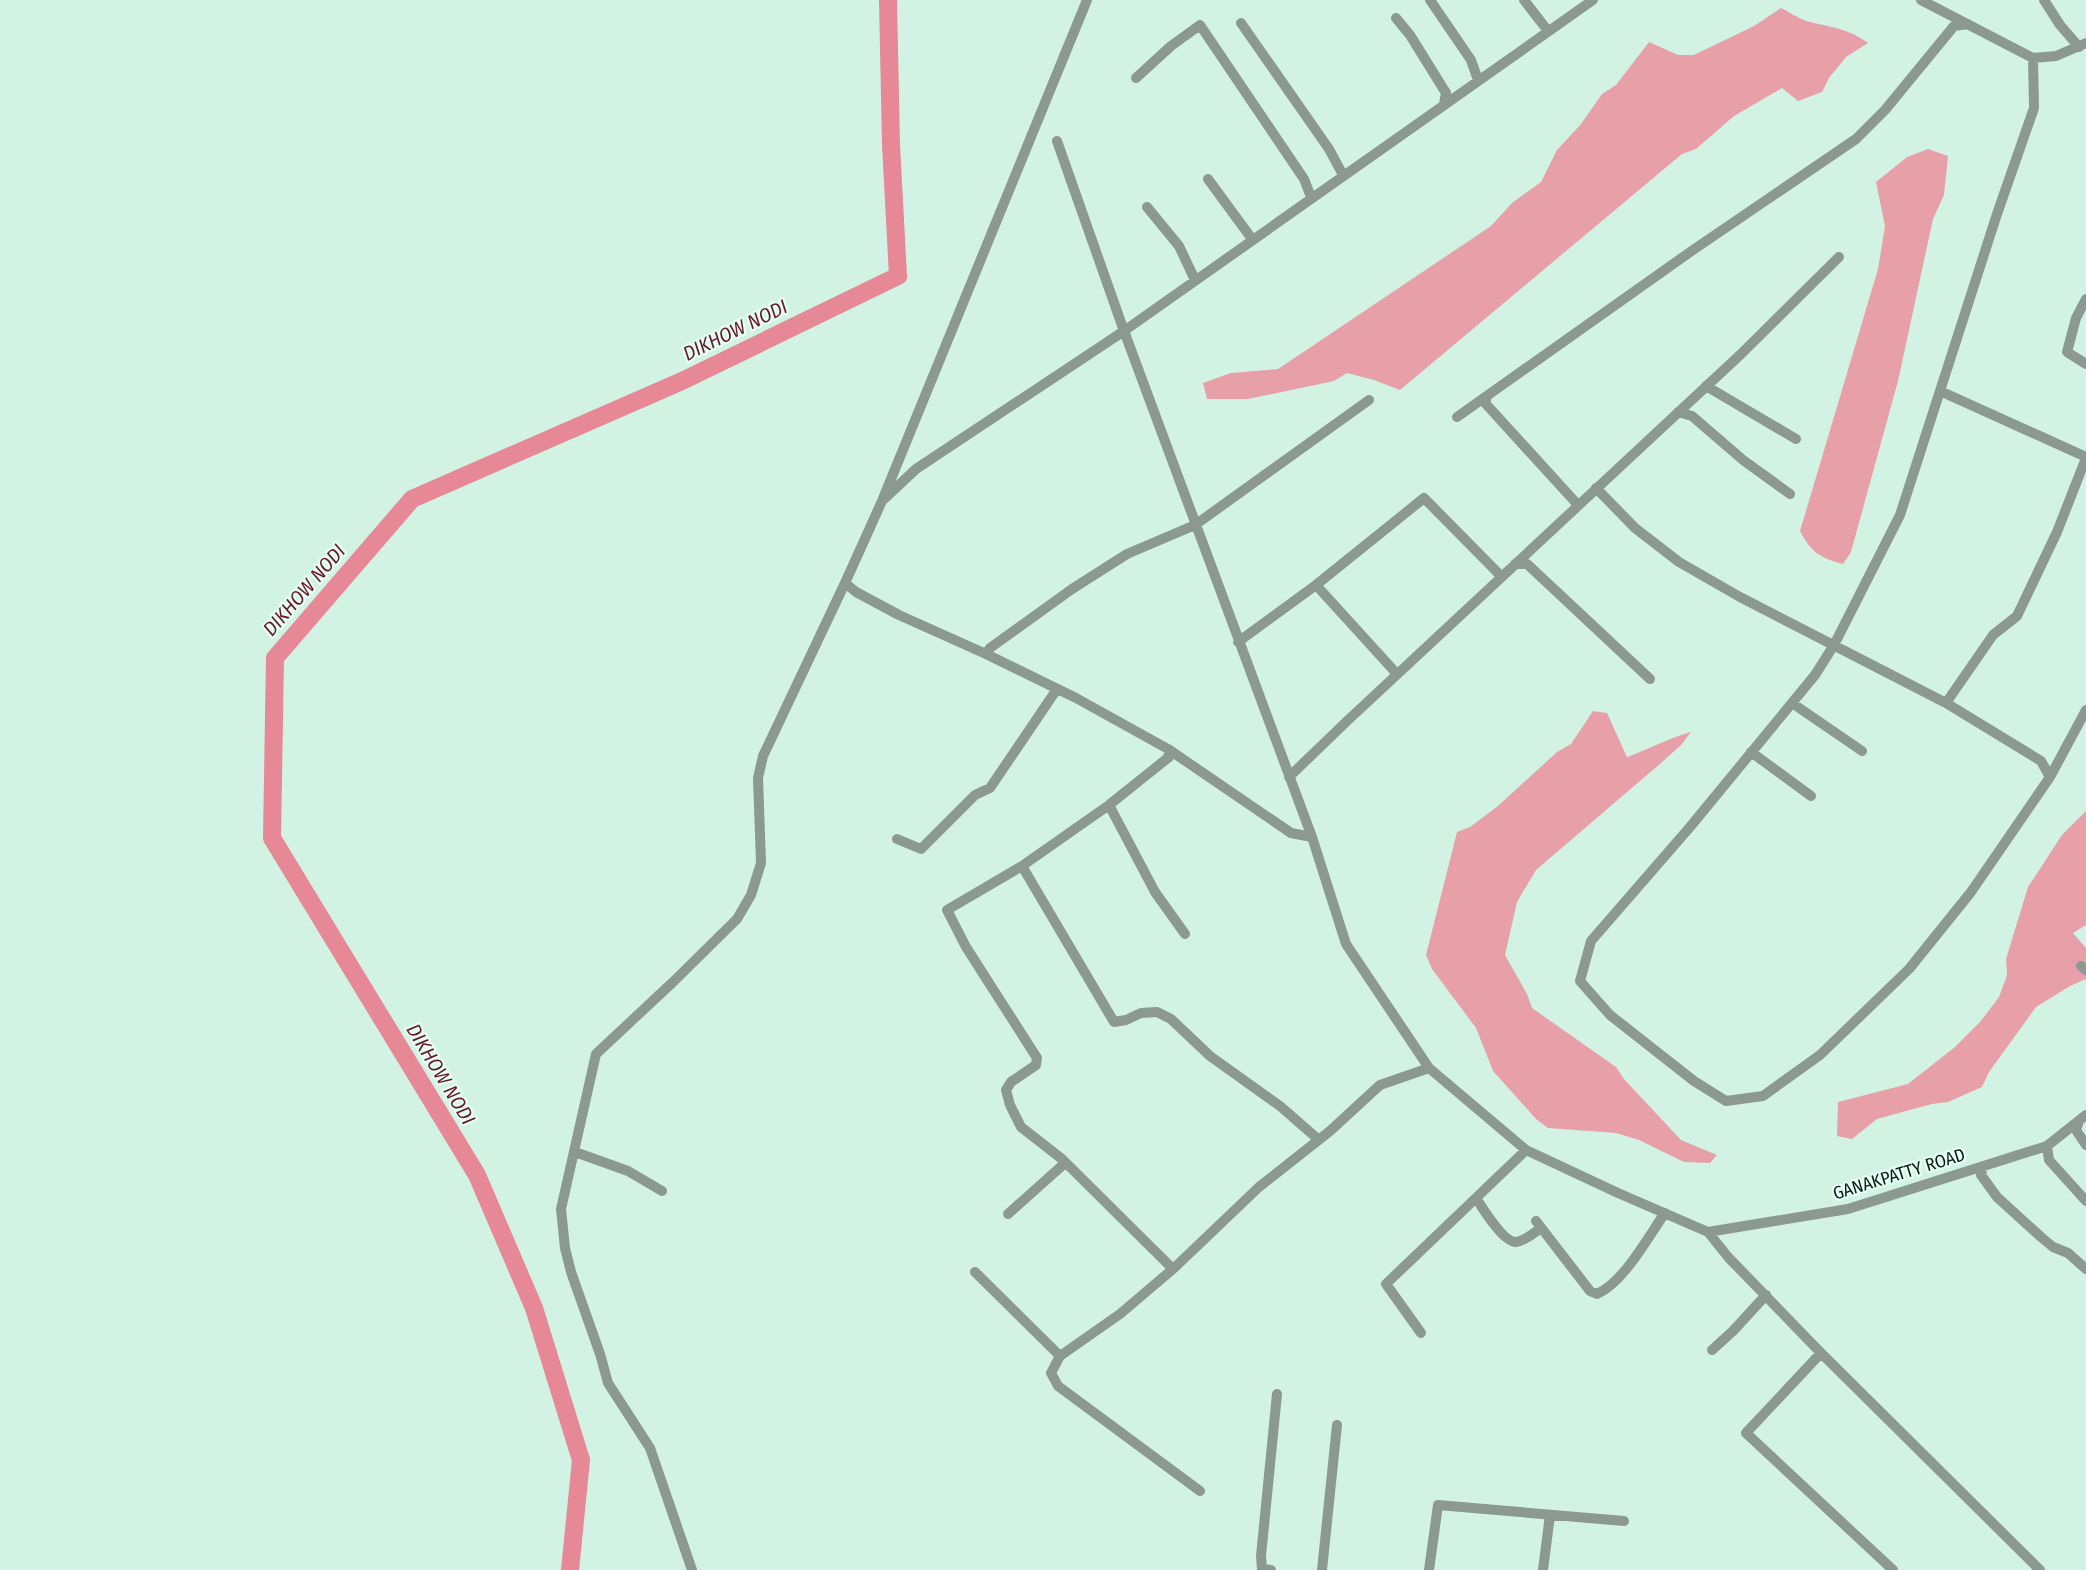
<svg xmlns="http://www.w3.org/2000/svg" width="2086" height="1570" viewBox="0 0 2086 1570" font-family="'Fira Sans Condensed',sans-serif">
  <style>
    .green { fill: #e8a0a8 }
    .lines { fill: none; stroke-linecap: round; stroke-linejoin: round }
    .river { stroke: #e68895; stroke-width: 18 }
    .street { stroke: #8b9992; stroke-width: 10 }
    .labels { text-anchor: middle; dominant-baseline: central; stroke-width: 4.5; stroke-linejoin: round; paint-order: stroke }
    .street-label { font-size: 18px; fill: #101c17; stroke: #e4fff3 }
    .water-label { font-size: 20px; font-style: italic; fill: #6a172b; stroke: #e4fff3 }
  </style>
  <rect width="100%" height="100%" fill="#d2f3e4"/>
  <path class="green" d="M1781,8C1789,12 1798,18 1806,21C1829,27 1848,28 1868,43L1846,57L1829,78L1822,92L1798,101L1782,88L1734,116L1696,149L1682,154L1400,390L1374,380L1347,373L1334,381L1248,399H1207L1203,383L1231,373L1278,369L1491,226L1512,203L1541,182L1557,150L1581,124L1602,94L1616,85L1649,42L1678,55H1694L1754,26Z
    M1928,149L1948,156L1944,195L1933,219L1898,381L1851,552L1843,564C1820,558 1811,552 1800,531L1878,269L1885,226L1876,182L1907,157Z
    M1593,711L1607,713L1627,757C1649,749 1669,738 1691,732L1681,745L1661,763L1536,870L1517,902L1505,955L1527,994L1532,1008L1616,1067L1624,1079L1681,1140L1717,1155L1710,1163L1684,1162L1639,1140L1616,1133L1548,1128L1536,1119L1493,1071L1476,1028L1432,969L1426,955L1457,832L1470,827L1498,806L1557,752L1571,744Z
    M2086,811V925L2073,933L2086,948V979L2070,986L2036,1007L1989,1072L1982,1087L1948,1102L1932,1104L1877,1119L1852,1139L1837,1136L1838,1102L1908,1084L1955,1047L1980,1022L1999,997L2007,975L2006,959L2028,887L2062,835Z"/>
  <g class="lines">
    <path class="river" d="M570,1570L581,1460L534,1308L477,1175L272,838L275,658L412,499L682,381L898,276L891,145L888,0"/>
    <path class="street" d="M1430,0L1471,60L1478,80
      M1524,0L1548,31
      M1921,0L2033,58L2056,56L2086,43
      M2044,0L2060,25L2079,47
      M1396,18L1410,35L1446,93L1444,104
      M1241,23L1329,149L1343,175
      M2033,58L2034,108L1997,214L1900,515L1834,645L1815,675L1690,827L1591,941L1580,981L1610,1015L1694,1081L1726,1101L1763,1096L1820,1055L1909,969L1971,892L2050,777L2086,710
      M1136,78L1171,46L1200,25L1304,179L1311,197
      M1057,141L1124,331L1312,837L1346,944L1429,1068L1526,1150L1618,1193L1708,1232L1728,1257L1821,1353L2040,1570
      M1208,179L1252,239
      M1147,207L1179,246L1195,280
      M2086,299L2076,318L2067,352L2086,364
      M1706,386L1796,439
      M1940,391L2086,457
      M1487,396L1485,403L1578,505
      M1678,412L1692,416L1743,460L1790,494
      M1457,417L1693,250L1856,139L1885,110L1954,26L1968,24
      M1596,488L1635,528L1679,562L1740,597L1946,703L2041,761L2050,777
      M884,499L916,469L1124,331L1593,0
      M1515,564H1527L1650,679
      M845,583L856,592L899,615L986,654L1076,698L1168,749L1291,833L1312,837
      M1316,585L1397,674
      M1238,642L1316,585L1424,498L1501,576
      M986,654L990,648L1072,589L1127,554L1195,525L1369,400
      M1792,703L1862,751
      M1946,703L1993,635L2017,616L2057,532L2086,458
      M1168,749L1169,757L1109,805L1022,866L947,910L966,947L1037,1058L1036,1065L1011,1082L1006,1090L1010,1105L1021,1127L1062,1159L1173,1269
      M1751,752L1811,796
      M1289,777L1346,722L1741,354L1839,257
      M1109,805L1155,892L1185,934
      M897,839L921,849L975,795L990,788L1057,689
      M1022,866L1114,1022L1126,1020L1141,1013L1157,1012L1171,1019L1210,1056L1280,1106L1319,1140
      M2081,966L2086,970
      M2079,1121L2076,1130L2086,1145
      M2047,1146L2049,1160L2086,1201
      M575,1152L628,1171L662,1191
      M1983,1166L1981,1175L1997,1197L2041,1237L2053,1247L2068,1253L2086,1269
      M1476,1198C1483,1209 1504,1243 1516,1242C1525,1241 1534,1233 1541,1228
      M1008,1214L1065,1163
      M1536,1221L1590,1291L1597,1294C1624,1282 1648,1237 1665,1213
      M1708,1232L1848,1209L2047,1146L2086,1115
      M975,1272L1060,1356
      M1421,1333L1386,1284L1526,1150
      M1712,1350L1733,1331L1766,1295
      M1821,1353L1746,1433L1893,1570
      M1200,1491L1058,1386L1051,1373L1060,1356L1120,1314L1173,1269L1259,1187L1330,1131L1380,1085L1429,1068
      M692,1570L650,1448L608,1383L600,1354L571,1272L565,1248L561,1209L596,1054L673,982L737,919L751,895L761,863L758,778L763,756L845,583L882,501L1087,0
      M1271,1570L1262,1569L1261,1556L1277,1394
      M1322,1570L1337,1425
      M1429,1570L1438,1505L1624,1521
      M1543,1570L1550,1515"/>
  </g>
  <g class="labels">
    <g class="street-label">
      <text transform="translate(1899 1174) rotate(-17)">GANAKPATTY ROAD</text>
    </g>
    <g class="water-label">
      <text transform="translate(735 330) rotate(-26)">DIKHOW NODI</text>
      <text transform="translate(304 590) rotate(-49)">DIKHOW NODI</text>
      <text transform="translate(441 1074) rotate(59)">DIKHOW NODI</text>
    </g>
  </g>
</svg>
